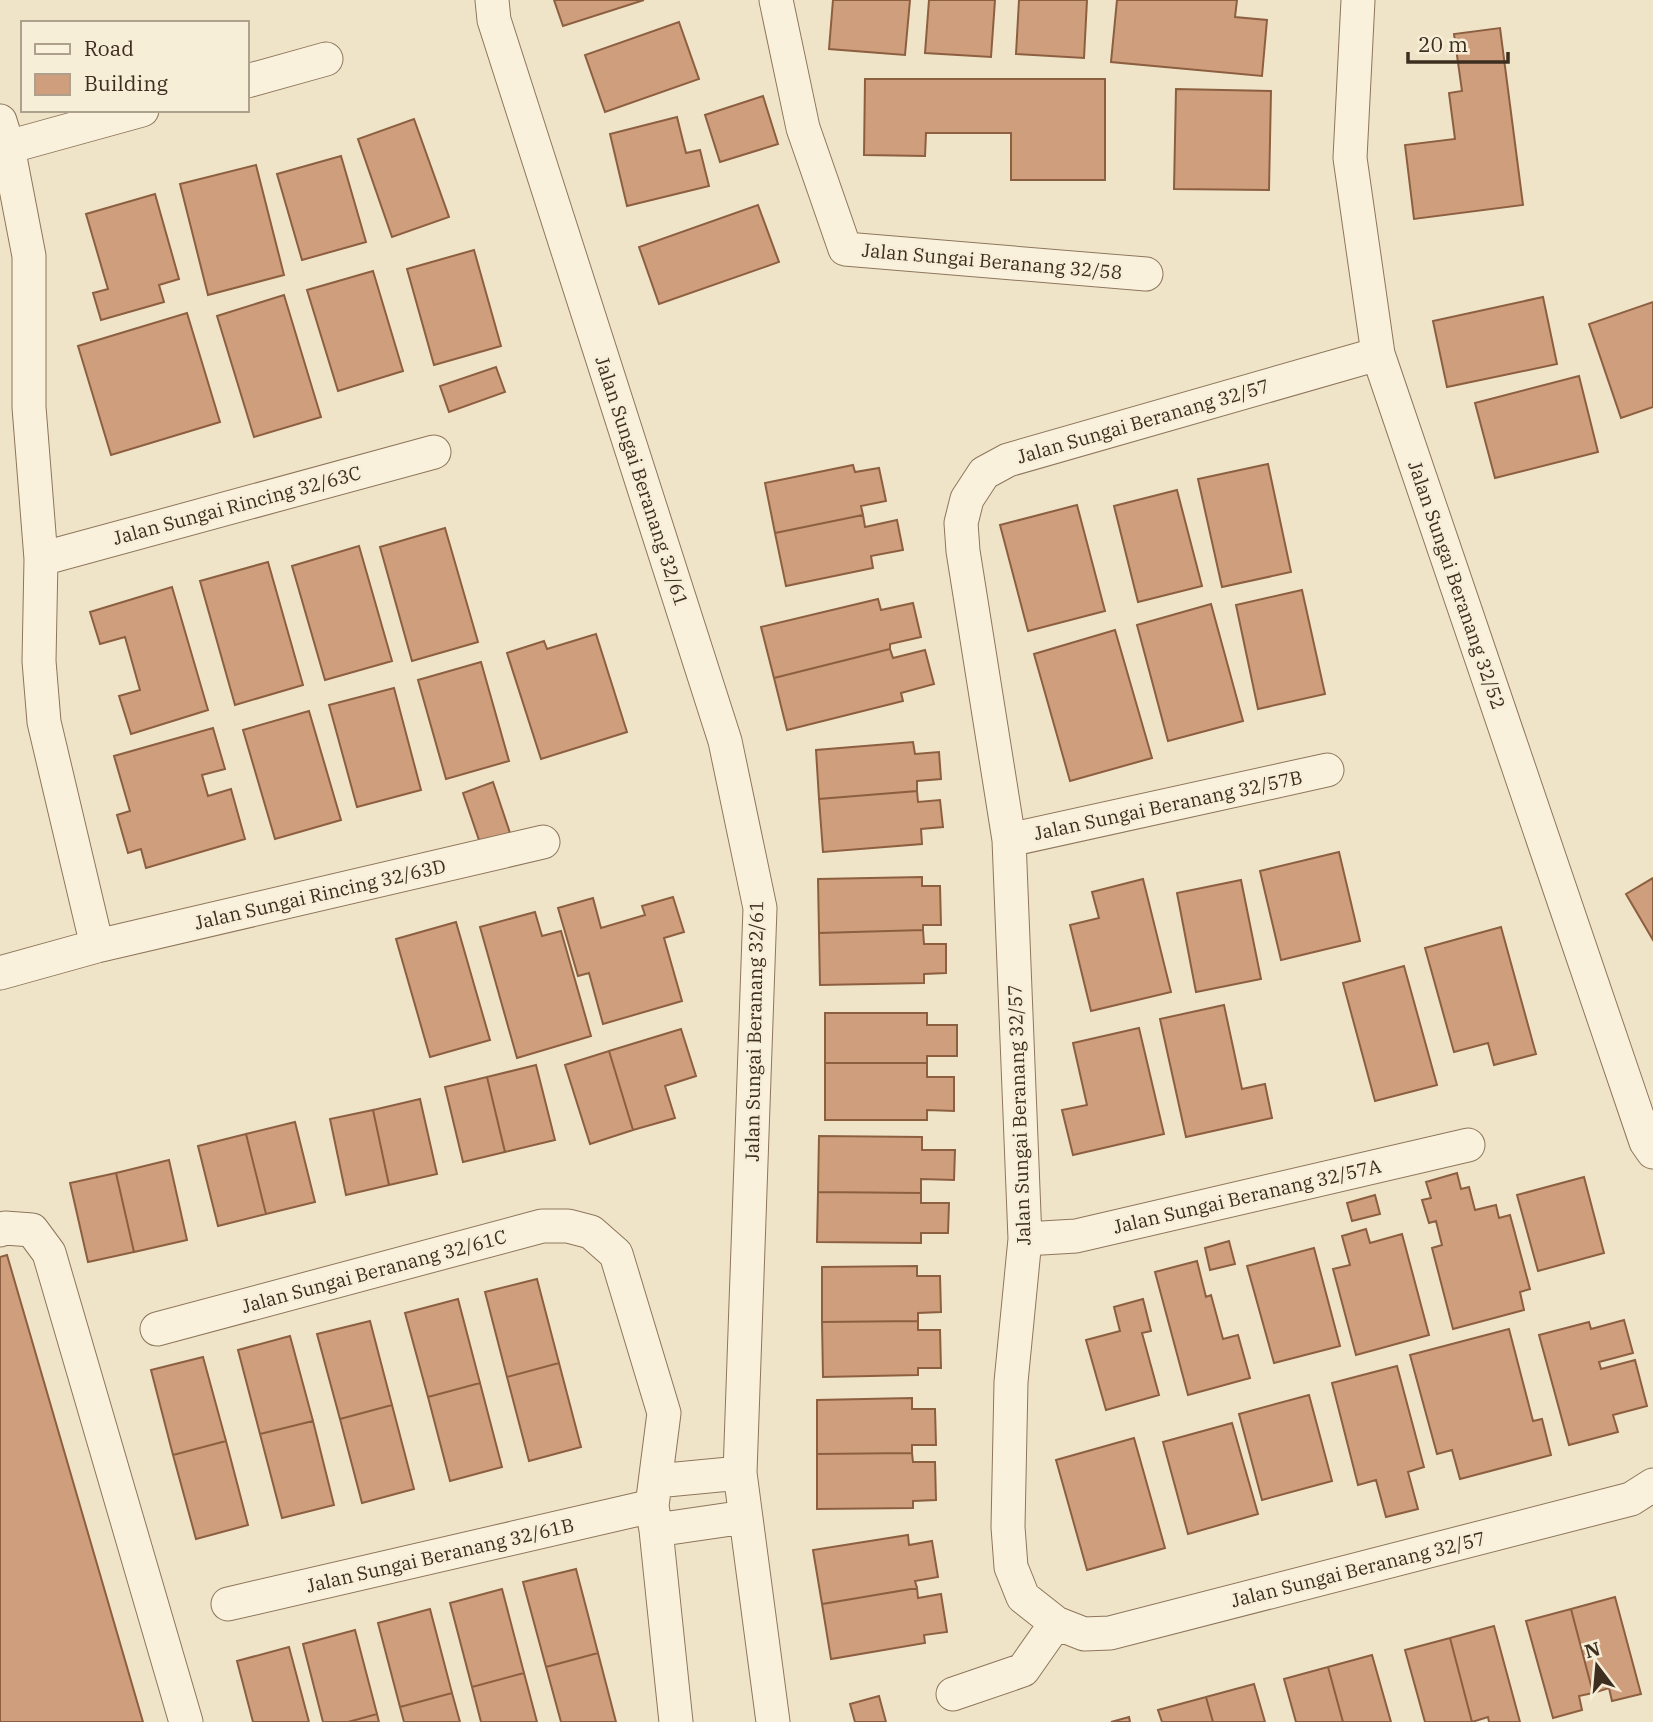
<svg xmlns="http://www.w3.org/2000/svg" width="1653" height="1722" viewBox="0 0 1653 1722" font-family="'IBM Plex Serif',serif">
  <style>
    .building { fill: #cf9f7d; stroke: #8d5f41; stroke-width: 2 }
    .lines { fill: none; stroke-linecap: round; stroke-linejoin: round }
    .minor-casing { stroke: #8d765c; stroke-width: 35 }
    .minor { stroke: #faf1dc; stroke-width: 33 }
    .labels { text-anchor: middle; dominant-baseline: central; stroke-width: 5; stroke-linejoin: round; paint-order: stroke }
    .street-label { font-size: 19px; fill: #3d2e20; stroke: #f7eed8 }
  </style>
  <rect width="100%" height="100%" fill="#f0e4c8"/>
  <path class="building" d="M554,0H644L563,26Z
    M833,0H910L905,55L829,49Z
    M929,0H995L991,57L925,53Z
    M1019,0H1087L1084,58L1016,54Z
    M1117,0H1237L1235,17L1267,20L1262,76L1111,62Z
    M679,22L699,79L605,112L585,55Z
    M1500,28L1523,205L1414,219L1405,145L1455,139L1449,93L1462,91L1454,34Z
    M865,79H1105V180H1011V133H926L925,156L864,155Z
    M1176,89L1271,91L1269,190L1174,189Z
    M763,96L778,144L720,162L705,115Z
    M677,117L686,153L700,150L709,186L627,206L610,134Z
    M414,119L449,217L392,237L358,139Z
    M341,156L366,242L302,260L277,174Z
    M256,165L284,275L208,295L180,184Z
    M155,194L179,279L159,285L164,302L101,320L93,293L108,289L86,214Z
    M758,205L779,262L659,304L639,247Z
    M474,250L501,346L434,365L407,269Z
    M373,271L403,371L338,391L307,290Z
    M284,295L321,417L254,437L217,316Z
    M1543,297L1557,364L1447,387L1433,321Z
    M1653,302V407L1621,418L1589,324Z
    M187,313L220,422L111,455L78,346Z
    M496,367L505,392L449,412L440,386Z
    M1579,376L1598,452L1495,478L1475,403Z
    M1268,464L1291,572L1222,587L1198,479Z
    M853,465L855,472L879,468L886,501L861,506L863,515L775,533L765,483Z
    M1177,490L1202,586L1138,602L1114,506Z
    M1077,505L1105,611L1028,631L1000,525Z
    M863,515L865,527L897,520L903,550L871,556L873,568L786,586L775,533Z
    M445,528L478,642L412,661L380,547Z
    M359,546L392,661L325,680L292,566Z
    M268,562L303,685L235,705L200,581Z
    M172,587L208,710L131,734L119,696L140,690L125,637L100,644L90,612Z
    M1302,590L1325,694L1258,709L1236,605Z
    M878,599L881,610L913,603L921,637L890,644V649L774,678L761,627Z
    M1211,604L1243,721L1168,741L1137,625Z
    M1115,630L1152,758L1070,781L1034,654Z
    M596,634L627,732L541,759L507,653L544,641L547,649Z
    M890,649L893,658L925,650L934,684L901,693L903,701L787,730L774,678Z
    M481,662L509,761L446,779L418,680Z
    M394,688L421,790L357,807L329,705Z
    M309,711L341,820L275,839L243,730Z
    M213,728L225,769L202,775L208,796L231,789L245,839L146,868L141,849L128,853L117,815L130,811L114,756Z
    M913,742L915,754L939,752L941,779L917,781V791L819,799L816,750Z
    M493,782L510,833L480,843L463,793Z
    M917,791L918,802L940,800L943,827L921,829L922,844L823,852L819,799Z
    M1339,852L1360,941L1281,960L1260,871Z
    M922,877V886H940L941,925H923V930L819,933L818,879Z
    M1653,878V940L1626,894Z
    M1143,879L1171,992L1091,1011L1070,925L1099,918L1092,892Z
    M1241,880L1261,979L1196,992L1177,893Z
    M673,897L684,932L664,938L682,1001L603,1024L589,973L578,976L558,908L593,898L601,928L645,915L642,906Z
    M535,912L542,936L561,931L591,1036L517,1058L480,927Z
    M456,922L490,1040L430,1057L396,939Z
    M1501,927L1536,1054L1494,1065L1488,1043L1454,1052L1425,948Z
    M923,930L924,944H946V973L924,974V983L820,985L819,933Z
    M1404,966L1437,1085L1375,1101L1343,983Z
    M1224,1005L1242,1089L1265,1084L1272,1118L1186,1137L1160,1019Z
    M825,1013H927V1025H957V1056H927V1063H825Z
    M1139,1028L1164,1134L1073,1155L1062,1110L1087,1105L1073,1043Z
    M681,1029L696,1076L665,1086L675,1118L633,1130L609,1051Z
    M609,1051L633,1130L590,1144L565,1065Z
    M825,1063H927V1077H954V1111L927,1110V1120H825Z
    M536,1065L555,1140L505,1152L487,1077Z
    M487,1077L505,1152L463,1162L445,1087Z
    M420,1099L437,1174L389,1185L373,1110Z
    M373,1110L389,1185L346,1195L330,1119Z
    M295,1122L315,1202L266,1214L246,1134Z
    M246,1134L266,1214L218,1226L198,1146Z
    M819,1136L922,1137V1150H955L954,1180L921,1179V1193L818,1192Z
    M169,1160L187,1240L134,1252L116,1173Z
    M116,1173L134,1252L88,1262L70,1183Z
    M1457,1173L1461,1189L1469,1187L1475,1210L1496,1205L1499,1218L1510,1215L1530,1289L1520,1292L1524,1310L1453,1329L1432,1248L1442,1245L1436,1221L1429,1223L1422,1200L1431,1198L1426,1182Z
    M1584,1177L1604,1253L1538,1271L1517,1195Z
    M818,1192L921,1193V1203H949L948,1233H921V1243L817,1242Z
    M1375,1195L1380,1214L1352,1221L1347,1203Z
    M1366,1229L1370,1243L1402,1234L1429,1335L1356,1355L1333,1269L1350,1265L1342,1236Z
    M1229,1241L1235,1264L1210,1270L1205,1248Z
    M1314,1248L1340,1346L1274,1363L1247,1266Z
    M7,1255L143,1722H0V1257Z
    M1197,1261L1206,1297L1211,1295L1223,1339L1238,1335L1250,1378L1188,1395L1155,1272Z
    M917,1266V1276H940L941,1312L918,1313V1321L822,1322V1267Z
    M537,1279L559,1363L507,1377L485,1292Z
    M458,1299L480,1383L428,1397L405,1313Z
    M1143,1299L1151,1331L1142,1333L1159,1395L1106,1410L1086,1340L1120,1331L1114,1307Z
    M1624,1320L1633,1353L1599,1362L1601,1369L1635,1360L1647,1406L1613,1415L1618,1432L1569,1445L1539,1335L1589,1322L1591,1329Z
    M370,1321L392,1405L340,1419L317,1334Z
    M918,1321V1330H940L941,1368H918V1375L823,1377L822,1322Z
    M1509,1329L1533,1421L1542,1419L1551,1455L1460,1479L1452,1450L1437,1454L1410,1355Z
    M290,1336L313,1421L260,1434L238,1350Z
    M203,1357L226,1441L173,1455L151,1370Z
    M559,1363L581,1447L529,1461L507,1377Z
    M1397,1366L1424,1467L1408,1472L1418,1509L1386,1517L1376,1480L1358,1485L1332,1383Z
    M480,1383L502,1467L450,1481L428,1397Z
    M1309,1395L1332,1481L1262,1500L1239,1414Z
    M912,1398V1409H935L936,1445H912V1453L817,1454V1400Z
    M392,1405L414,1489L362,1503L340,1419Z
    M313,1421L334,1505L282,1518L260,1434Z
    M1232,1423L1258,1514L1188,1534L1163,1442Z
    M1134,1438L1165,1548L1087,1570L1056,1460Z
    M226,1441L248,1525L196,1539L173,1455Z
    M912,1453L913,1462H935L936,1500L913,1501V1508L817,1509V1454Z
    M908,1535L909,1545L932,1541L938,1577L915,1581L917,1588L822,1604L813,1550Z
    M576,1569L598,1653L546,1667L523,1582Z
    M917,1588L918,1598L941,1594L947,1632L924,1635L925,1643L831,1659L822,1604Z
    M502,1589L524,1673L472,1687L450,1603Z
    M1615,1597L1641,1694L1612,1701L1609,1688L1593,1693L1571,1609Z
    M430,1609L452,1693L400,1707L378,1623Z
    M1571,1609L1593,1693L1579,1696L1582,1710L1553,1718L1526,1621Z
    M1494,1626L1520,1722H1489L1488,1717L1472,1722L1450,1638Z
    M355,1630L377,1714L348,1722H323L303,1644Z
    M1450,1638L1472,1722H1425L1405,1650Z
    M289,1647L309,1722H253L237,1661Z
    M598,1653L616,1722H561L546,1667Z
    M1372,1655L1391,1722H1343L1328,1667Z
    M1328,1667L1343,1722H1296L1284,1679Z
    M524,1673L537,1722H481L472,1687Z
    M1254,1684L1265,1722H1213L1206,1697Z
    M452,1693L460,1722H404L400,1707Z
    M879,1696L886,1722H855L850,1704Z
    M1206,1697L1213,1722H1162L1158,1710Z
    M377,1714L379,1722H348Z
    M1129,1717L1130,1722H1111Z"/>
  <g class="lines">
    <defs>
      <path id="minor" d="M492,0L494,20L725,741L760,908L740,1473L773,1722
        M776,0L803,128L845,249L1146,274
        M1358,0L1350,158L1378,354L1646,1142L1653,1152
        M247,81L326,59
        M0,121L8,147L29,256V407L41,559L39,661L44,722L97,946
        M8,147L142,110
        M1378,354L1008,460L984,473L967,499L961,523L963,551L1009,840L1025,1239L1011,1382L1008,1527L1011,1567L1023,1597L1056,1623L1084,1634L1110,1633L1631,1499L1653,1485
        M41,559L434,452
        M1009,840L1327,770
        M0,973L97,946L543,842
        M0,1230L5,1228L32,1230L49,1253L186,1722
        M1025,1239L1076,1236L1468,1145
        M157,1329L542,1226H568L591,1232L616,1254L664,1413L652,1506L656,1530L676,1722
        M656,1481L740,1473
        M656,1530L745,1517
        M228,1604L652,1506
        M953,1694L1023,1670L1056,1623"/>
    </defs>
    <use href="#minor" class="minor-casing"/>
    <use href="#minor" class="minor"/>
  </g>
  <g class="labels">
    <g class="street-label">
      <text transform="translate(992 261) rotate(5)">Jalan Sungai Beranang 32/58</text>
      <text transform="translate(1143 421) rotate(-16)">Jalan Sungai Beranang 32/57</text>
      <text transform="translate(642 481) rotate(72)">Jalan Sungai Beranang 32/61</text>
      <text transform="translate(237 505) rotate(-15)">Jalan Sungai Rincing 32/63C</text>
      <text transform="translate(1457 585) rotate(71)">Jalan Sungai Beranang 32/52</text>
      <text transform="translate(1168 805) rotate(-12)">Jalan Sungai Beranang 32/57B</text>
      <text transform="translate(320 894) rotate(-13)">Jalan Sungai Rincing 32/63D</text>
      <text transform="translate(754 1031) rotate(-89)">Jalan Sungai Beranang 32/61</text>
      <text transform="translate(1019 1115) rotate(-92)">Jalan Sungai Beranang 32/57</text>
      <text transform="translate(1247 1196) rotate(-13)">Jalan Sungai Beranang 32/57A</text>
      <text transform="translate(374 1271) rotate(-15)">Jalan Sungai Beranang 32/61C</text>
      <text transform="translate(440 1555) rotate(-13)">Jalan Sungai Beranang 32/61B</text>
      <text transform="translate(1358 1569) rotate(-14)">Jalan Sungai Beranang 32/57</text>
    </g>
  </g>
  <rect x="21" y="21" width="228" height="91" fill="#f7eed8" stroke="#ada18e" stroke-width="2"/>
  <rect x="35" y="44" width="35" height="10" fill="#faf1dc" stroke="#ada18e" stroke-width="2"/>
  <text x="84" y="56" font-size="21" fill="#3d2e20">Road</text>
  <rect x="35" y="74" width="35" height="21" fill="#cf9f7d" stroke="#ada18e" stroke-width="2"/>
  <text x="84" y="91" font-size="21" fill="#3d2e20">Building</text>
  <g transform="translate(1597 1666) rotate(344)" stroke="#f7eed8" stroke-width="5" paint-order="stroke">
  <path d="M0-5L12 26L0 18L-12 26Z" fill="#3d2e20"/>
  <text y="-10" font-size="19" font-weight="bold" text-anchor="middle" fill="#3d2e20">N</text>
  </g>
  <path d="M1408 52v10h100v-10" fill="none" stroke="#3d2e20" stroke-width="3.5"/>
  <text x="1418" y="52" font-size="21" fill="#3d2e20" stroke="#f7eed8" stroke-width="5" paint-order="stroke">20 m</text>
</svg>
